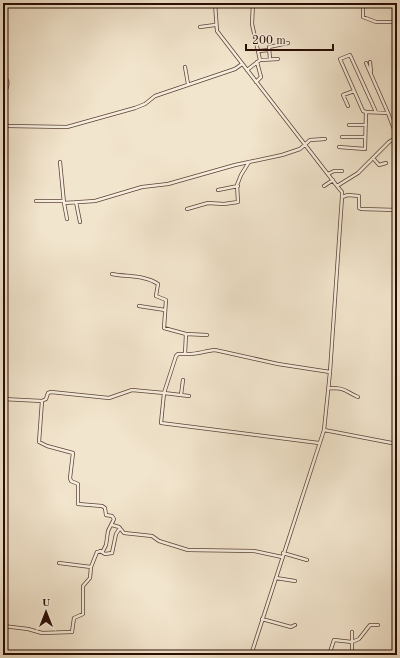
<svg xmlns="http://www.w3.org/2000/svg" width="400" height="658" viewBox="0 0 400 658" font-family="'Old Standard TT',serif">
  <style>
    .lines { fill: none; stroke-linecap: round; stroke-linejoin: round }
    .minor-casing { stroke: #5b4236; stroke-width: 4 }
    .minor { stroke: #f7eede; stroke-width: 2.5 }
  </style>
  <rect width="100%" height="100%" fill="#f2e5cd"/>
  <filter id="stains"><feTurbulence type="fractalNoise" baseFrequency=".005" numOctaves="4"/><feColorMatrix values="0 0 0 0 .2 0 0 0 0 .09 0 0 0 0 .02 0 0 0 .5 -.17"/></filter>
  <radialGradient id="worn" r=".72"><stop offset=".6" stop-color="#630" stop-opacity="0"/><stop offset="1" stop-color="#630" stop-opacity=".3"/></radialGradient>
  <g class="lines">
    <defs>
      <path id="minor" d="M217,3H215L217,31L337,186
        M228,3L241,6L242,3
        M253,3L252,24L260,60
        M361,3L363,5V17L376,22H397
        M200,27L215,25
        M259,51L269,50
        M270,59L269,47L288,43
        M370,62L371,72
        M366,63L388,113L397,137
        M185,67L188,84
        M247,70L260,60L278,59
        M3,76C12,82 5,90 3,98
        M256,82L261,77L257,62
        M348,106L343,95L354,91
        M376,112L350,55L340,59L363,111L366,112L388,113
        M3,122L8,126L67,127L135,108L145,104L155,96L235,69L242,64
        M349,125H366
        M342,137H365
        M339,147L365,149L366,112
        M373,158L379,165L386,163
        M60,162L64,203L95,201L142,187L168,184L235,165L282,155L300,149L310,140L325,139
        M328,174L334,171H342
        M324,186L333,180
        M218,190L238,186
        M342,197L348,195L359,196V208L361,209L397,210
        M36,201H64
        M76,202L80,222
        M64,203L67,219
        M187,209L208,203L224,204L238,202L237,185L241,175L249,162
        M112,274C127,277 145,275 158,284L156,296L166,300L164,328L186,334L185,354C196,355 204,351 215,350L278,364L330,372
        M139,306L165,310
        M186,334L207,335
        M185,354H178L176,356L164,393L189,396
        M329,388C347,388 344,391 358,397
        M181,395L183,380
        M3,399L42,401L46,399L48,393L51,392L109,398L132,390L164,393L161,423L319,443
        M324,430L397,444
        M112,525L119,527L124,533L152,536L159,541L188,550L254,551L282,557
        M100,551L105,554L112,553L116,534L120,528
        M283,553L307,560
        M59,563L91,567
        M276,578L295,581
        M262,619L291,627L295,625
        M3,626L28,629L42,633L72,632L74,618L83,614V586L90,578L91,567L97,552L103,551L106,545L108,531L114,519L112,516L106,515L105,508L102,506L78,504V484L71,481L70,478L73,453L47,446L39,442L42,401
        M251,655L324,430L330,372L342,197V192L337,186L358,173L389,142L397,137
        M329,655L334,640L352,642L359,639L370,625H378
        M352,655V632"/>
    </defs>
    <use href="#minor" class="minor-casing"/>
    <use href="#minor" class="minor"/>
  </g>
  <rect width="400" height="658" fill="none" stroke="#f2e5cd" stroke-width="16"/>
  <rect x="4" y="4" width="392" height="650" fill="none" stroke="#290c03" stroke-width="2"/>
  <rect x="8" y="8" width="384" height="642" fill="none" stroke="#290c03"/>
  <g transform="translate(46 612)" stroke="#f7eede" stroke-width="3" paint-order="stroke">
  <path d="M0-3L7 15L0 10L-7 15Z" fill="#290c03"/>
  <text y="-6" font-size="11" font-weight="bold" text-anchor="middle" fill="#290c03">U</text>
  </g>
  <path d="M246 44v6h87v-6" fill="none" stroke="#290c03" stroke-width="2"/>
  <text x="252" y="44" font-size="12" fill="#290c03" stroke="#f7eede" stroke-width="3" paint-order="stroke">200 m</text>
  <rect width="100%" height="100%" filter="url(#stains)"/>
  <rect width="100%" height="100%" fill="url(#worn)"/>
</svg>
